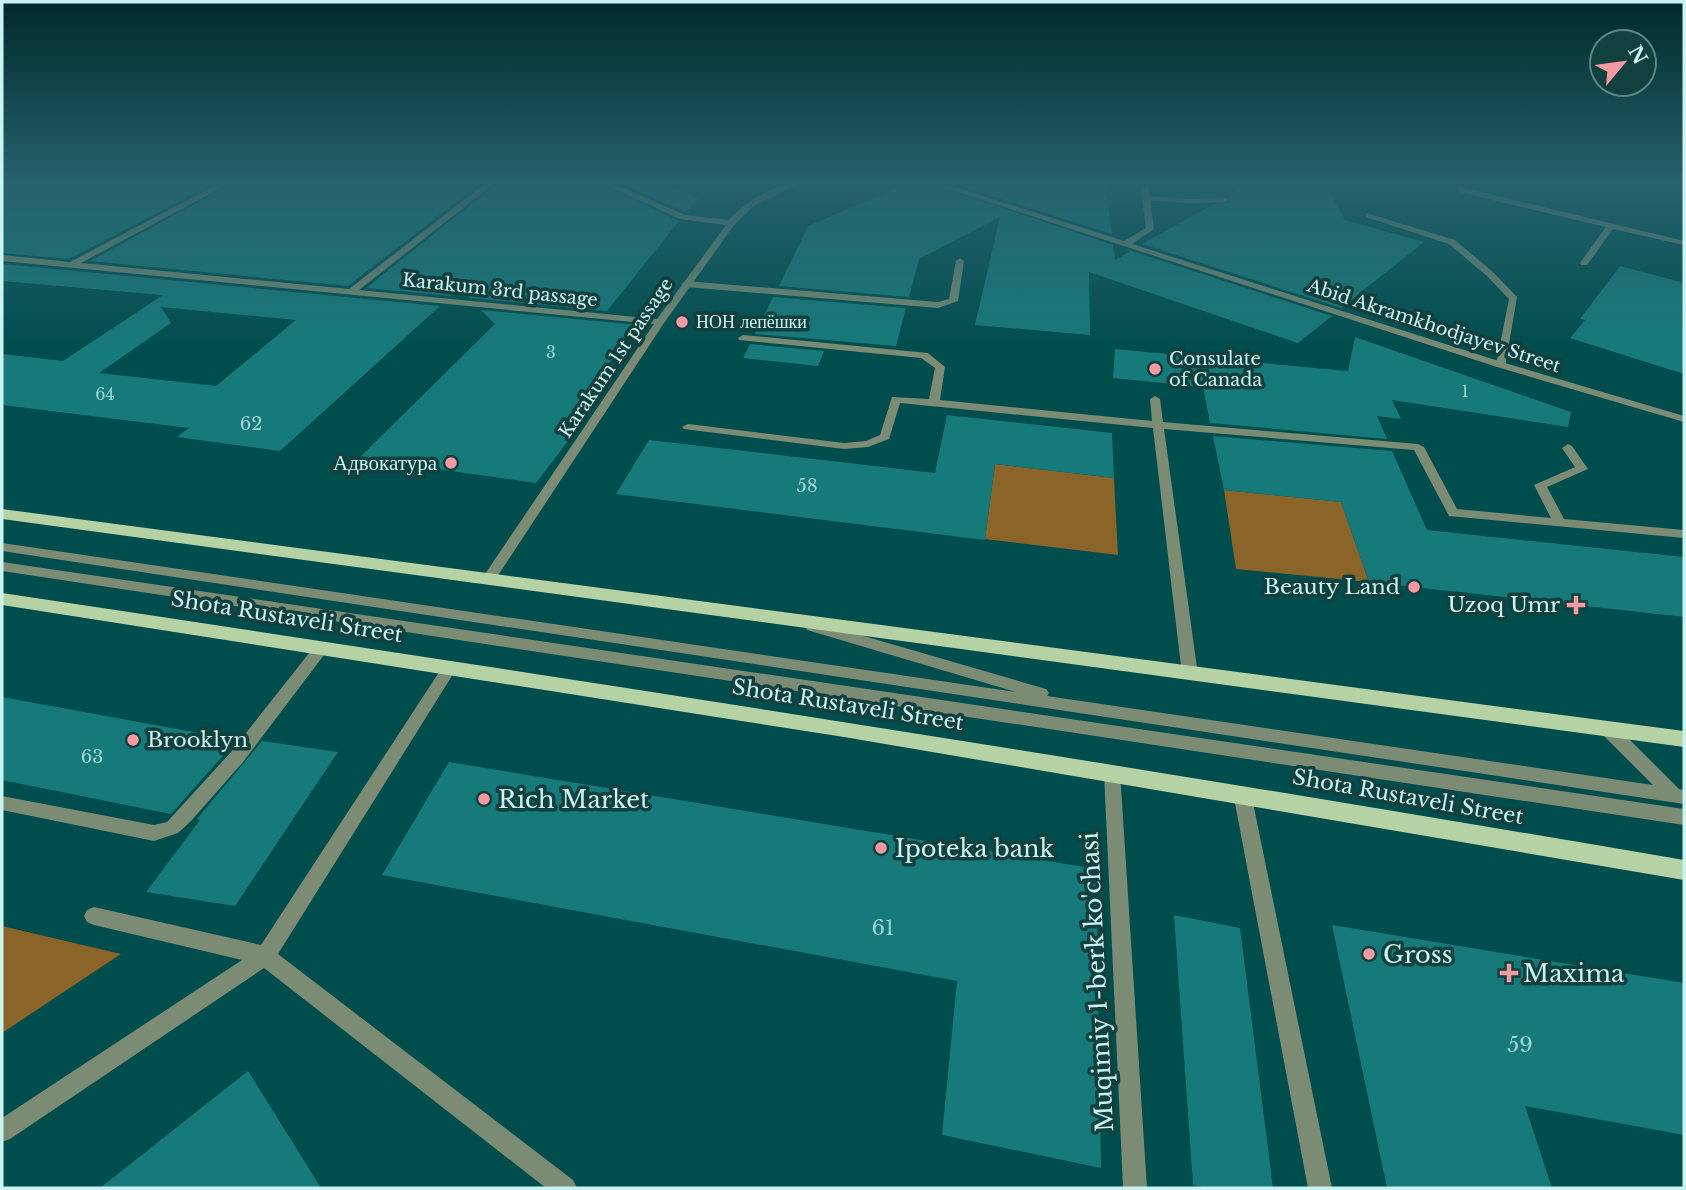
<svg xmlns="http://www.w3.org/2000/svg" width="1686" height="1190" viewBox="0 0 1686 1190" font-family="'Libre Baskerville',serif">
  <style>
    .green { fill: #8b6429 }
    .building { fill: #177a7a; fill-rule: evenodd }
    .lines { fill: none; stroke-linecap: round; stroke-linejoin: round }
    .lane { fill: #7c8b74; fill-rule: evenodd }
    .street { fill: #7c8b74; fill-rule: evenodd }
    .primary { fill: #b4d2a4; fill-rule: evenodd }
    .poi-dot { fill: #f49aa2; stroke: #11403f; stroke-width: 2.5 }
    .labels { text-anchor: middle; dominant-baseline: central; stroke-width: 7; stroke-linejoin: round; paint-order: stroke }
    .far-number-label { font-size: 16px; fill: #9ed5d4 }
    .far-street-label { font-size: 18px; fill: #cbf3f2; stroke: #11403f }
    .far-poi-label { font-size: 18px; fill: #cbf3f2; stroke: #11403f; text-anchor: start }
    .number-label { font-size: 18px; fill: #9ed5d4 }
    .poi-label { font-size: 21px; fill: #cbf3f2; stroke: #11403f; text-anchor: end }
    .street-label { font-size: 21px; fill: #cbf3f2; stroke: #11403f }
    .near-number-label { font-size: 21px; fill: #9ed5d4 }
    .near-poi-label { font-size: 24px; fill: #cbf3f2; stroke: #11403f; text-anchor: start }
    .near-street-label { font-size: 24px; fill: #cbf3f2; stroke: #11403f }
  </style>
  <rect width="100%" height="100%" fill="#004d4d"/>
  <path class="green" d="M995,464L1114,478L1118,555L985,539Z
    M1224,490L1341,502L1369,582L1236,569Z
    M2,926L121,954L2,1033Z"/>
  <path class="building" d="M2,183H214L69,259L2,253Z
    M233,183H481L348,286L90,261Z
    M498,183H599L679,221L607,311L470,298L460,288L451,296L366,288Z
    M619,183H662L698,198L686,212Z
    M909,183H928L1113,245L1115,260L1131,251L1332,316L1298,343L1089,272L1090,335L975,325L1000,217L919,259L909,297L779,286L808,226Z
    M951,183H1105L1112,234Z
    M1251,183H1325L1345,220L1424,242L1341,308L1142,244L1212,205L1230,202L1231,199L1228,196Z
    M2,264L440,306L280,451L177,437L189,428L2,405V354L63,361L163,295L2,281ZM161,307L296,320L216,386L99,373L171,323Z
    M1620,266L1684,283V374L1570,338L1585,320L1580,319Z
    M773,297L906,308L896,346L755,334Z
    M481,310L638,325L556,433L572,436L536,483L359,458L495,324Z
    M1355,337L1571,412L1568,427L1392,400L1401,419L1377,416L1387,439L1210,423L1203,387L1113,378L1115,349L1348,371Z
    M750,344L824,351L818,366L743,358Z
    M947,415L1112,433L1114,478L995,464L985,540L616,494L649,440L935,473Z
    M1213,436L1392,451L1427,530L1684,557V617L1369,582L1341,502L1224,490Z
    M2,697L237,740L171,814L2,780Z
    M262,741L338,752L235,906L146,892L200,820L197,819Z
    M449,762L1096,869L1101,1168L942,1135L957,981L382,875Z
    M1174,915L1240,928L1273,1188H1208L1193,1185Z
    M1332,925L1684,983V1135L1525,1106L1552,1188H1387Z
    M248,1071L321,1188H100Z"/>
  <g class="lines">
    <path class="lane" d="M1459,183H1467L1465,188L1684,241V245L1613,229L1587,265H1581L1580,263L1606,227L1459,192L1456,187Z
      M1146,196L1189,199L1225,198L1229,200L1225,202L1189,203L1143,200L1142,198Z
      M1366,213L1455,240L1493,272L1517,297L1505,367H1497L1496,365L1509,299L1487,276L1449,244L1366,217Z
      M960,258L964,261L958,301L938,308L686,287L681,284L686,281L938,302L949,299L956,261Z
      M743,335L928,353L945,367L940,400L1152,421L1150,399L1155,396L1160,399L1163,422L1418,444L1424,447L1457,509L1551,518L1534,485L1575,467L1562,448L1568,444L1572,446L1588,469L1547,487L1564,519L1684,530V538L1449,516L1414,450L1164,429L1198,675L1195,679H1185L1182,675L1153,428L900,403L889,439L868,447L844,449L684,429L682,427L688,424L844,443L866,441L880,435L892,397L929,399L935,368L921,358L739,340L738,338Z
      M2,543L1016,692L807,630L805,626L807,622L812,621L1046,689L1049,693L1047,696L1653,785L1601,733L1599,728L1601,723L1607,722L1613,723L1679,789L1684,790V804L2,551Z
      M2,562L1684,809V825L2,571Z
      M322,642L327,643L329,647L327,651L243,762L191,821L178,833L154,841L2,810V796L154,825L167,822L231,752L317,643Z
      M450,661L455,663L458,667L455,671L278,954L573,1180L577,1188H546L264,968L10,1139L2,1142V1118L242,960L94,925L87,922L84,916L87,910L94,907L261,945L445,663Z
      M1112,765L1118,767L1120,772L1147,1188H1123L1104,772L1106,767Z
      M1242,786L1248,788L1251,793L1332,1188H1308L1233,793L1236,788Z"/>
    <path class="street" d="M220,183H230L81,263L349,289L486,183H495L359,290L657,319L726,225L680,219L601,183H612L685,215L729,220C746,201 775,183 801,183L755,205L734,225L664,323L493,583H483L481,580L483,577L654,324L2,261V255L70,262Z
      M930,183H942L1124,241L1146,228L1140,183H1148L1154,229L1132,244L1505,363L1684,416V422L1497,367Z"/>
    <path class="primary" d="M2,509L1684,731V747L2,519Z
      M2,593C563,677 1124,764 1684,860V880L844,737L2,605Z"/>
  </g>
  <linearGradient id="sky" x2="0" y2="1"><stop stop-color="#002a2a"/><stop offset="0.52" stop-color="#26626d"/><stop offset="1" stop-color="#26626d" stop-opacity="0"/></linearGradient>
  <rect width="1686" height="350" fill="url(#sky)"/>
  <g class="poi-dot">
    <circle cx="682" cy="322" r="7"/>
    <circle cx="1155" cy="369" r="7"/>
    <circle cx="451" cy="463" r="7"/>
    <circle cx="1414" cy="587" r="7"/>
    <path d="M1572.5 594.5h7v7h7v7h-7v7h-7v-7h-7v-7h7z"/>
    <circle cx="133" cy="740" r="7"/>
    <circle cx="484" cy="799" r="7"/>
    <circle cx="881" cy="848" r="7"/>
    <circle cx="1369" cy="954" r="7"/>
    <path d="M1505.5 962.5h7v7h7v7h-7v7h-7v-7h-7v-7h7z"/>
  </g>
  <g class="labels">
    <g class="far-number-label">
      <text x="551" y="352">3</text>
      <text x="1465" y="391">1</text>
      <text x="105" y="394">64</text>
    </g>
    <g class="far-street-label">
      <text transform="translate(500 290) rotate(6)">Karakum 3rd passage</text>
      <text transform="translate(1434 326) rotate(18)">Abid Akramkhodjayev Street</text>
      <text transform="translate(616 358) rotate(-56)">Karakum 1st passage</text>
    </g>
    <g class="far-poi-label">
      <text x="696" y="322">НОН лепёшки</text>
      <text x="1169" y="359">Consulate<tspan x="1169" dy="21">of Canada</tspan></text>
    </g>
    <g class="number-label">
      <text x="251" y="424">62</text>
      <text x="807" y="486">58</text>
      <text x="92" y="757">63</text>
    </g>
    <g class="poi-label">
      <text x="437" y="463">Адвокатура</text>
      <text x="1400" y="587">Beauty Land</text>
      <text x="1560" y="605">Uzoq Umr</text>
      <text x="147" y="740" text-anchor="start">Brooklyn</text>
    </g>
    <g class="street-label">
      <text transform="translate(287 617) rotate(9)">Shota Rustaveli Street</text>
      <text transform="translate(848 705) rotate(9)">Shota Rustaveli Street</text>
      <text transform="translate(1408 797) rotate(10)">Shota Rustaveli Street</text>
    </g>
    <g class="near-number-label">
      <text x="883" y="928">61</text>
      <text x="1520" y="1045">59</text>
    </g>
    <g class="near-poi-label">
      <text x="498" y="799">Rich Market</text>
      <text x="895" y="848">Ipoteka bank</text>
      <text x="1383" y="954">Gross</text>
      <text x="1523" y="973">Maxima</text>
    </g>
    <g class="near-street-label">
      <text transform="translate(1097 982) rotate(-93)">Muqimiy 1-berk ko'chasi</text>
    </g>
  </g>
  <rect width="1686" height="1190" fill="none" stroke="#cbf3f2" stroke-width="7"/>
  <g transform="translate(1623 63) rotate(61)"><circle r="33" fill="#11403f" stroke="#5b8887" stroke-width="2"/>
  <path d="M0-5L12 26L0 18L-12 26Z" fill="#f49aa2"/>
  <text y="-10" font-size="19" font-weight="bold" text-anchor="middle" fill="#cbf3f2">N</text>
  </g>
</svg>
